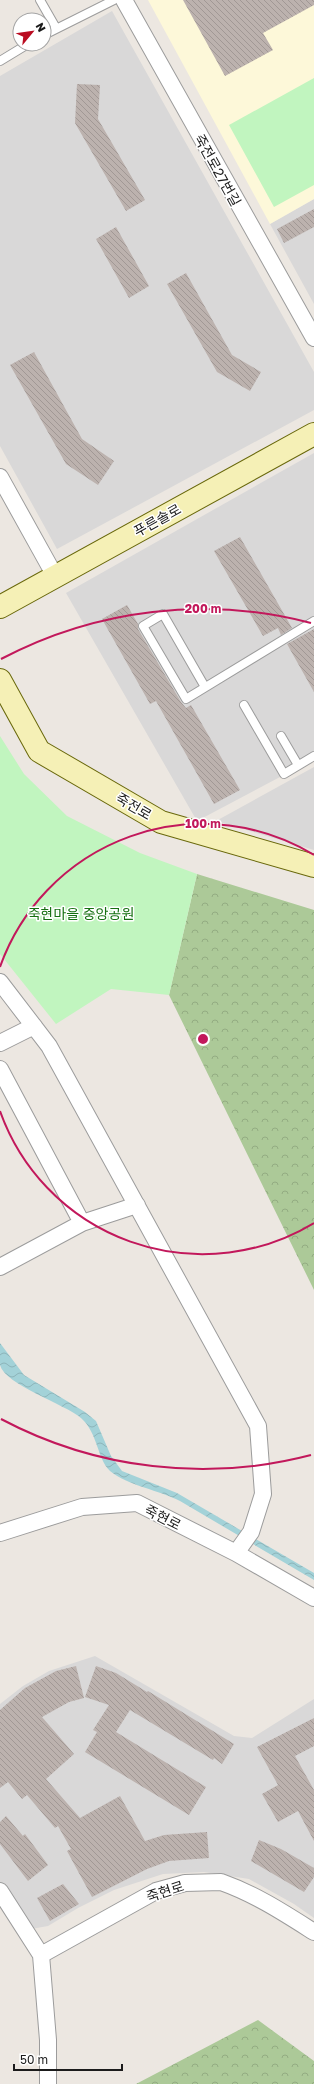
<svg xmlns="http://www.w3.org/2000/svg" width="314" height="2084" viewBox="0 0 314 2084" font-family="'Golos Text','Noto Sans KR',sans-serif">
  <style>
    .residential { fill: #d9d8d8 }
    .education { fill: #fdf8d9 }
    .forest { fill: url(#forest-crowns) }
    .park { fill: #c1f5bf }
    .water { fill: url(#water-waves) }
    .building { fill: url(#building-back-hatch) }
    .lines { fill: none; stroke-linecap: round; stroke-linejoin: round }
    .lane-casing { stroke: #9c9c9c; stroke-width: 10 }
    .street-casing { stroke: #9c9c9c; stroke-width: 18 }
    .secondary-casing { stroke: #69680b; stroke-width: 24 }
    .lane { stroke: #fff; stroke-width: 8 }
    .street { stroke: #fff; stroke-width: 16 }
    .secondary { stroke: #f5f0b6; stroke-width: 22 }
    .ring { fill: none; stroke: #c2185b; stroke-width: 2 }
    .labels { text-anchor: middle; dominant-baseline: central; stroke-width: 3; stroke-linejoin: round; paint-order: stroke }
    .street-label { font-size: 14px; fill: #1b1b1b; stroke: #fff }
    .park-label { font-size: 14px; fill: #157011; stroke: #fff }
    .centre { fill: #c2185b; stroke: #fff; stroke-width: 2 }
    .ring-label { font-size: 12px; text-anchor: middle; font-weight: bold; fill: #c2185b; stroke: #fff; stroke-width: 3; stroke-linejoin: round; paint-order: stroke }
  </style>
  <defs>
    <pattern id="forest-crowns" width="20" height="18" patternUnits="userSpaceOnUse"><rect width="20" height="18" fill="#acc998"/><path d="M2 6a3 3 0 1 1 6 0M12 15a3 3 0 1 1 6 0" fill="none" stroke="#93ac82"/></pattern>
    <pattern id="water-waves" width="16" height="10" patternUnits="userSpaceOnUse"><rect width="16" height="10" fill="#a3d2d8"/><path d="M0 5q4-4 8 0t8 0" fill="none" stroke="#8cb4b9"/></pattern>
    <pattern id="building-back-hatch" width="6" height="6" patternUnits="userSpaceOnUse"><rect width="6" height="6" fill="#bcb2ae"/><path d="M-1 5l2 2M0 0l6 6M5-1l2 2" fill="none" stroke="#a19895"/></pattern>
  </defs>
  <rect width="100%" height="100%" fill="#ece7e1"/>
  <path class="residential" d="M112,11L314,372V410L57,549L0,446V76Z
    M314,199V304L270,224Z
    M314,453V759L197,821L66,593Z
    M314,767V850L216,821Z
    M95,1656L234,1736L252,1738L314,1699V1918L294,1904L249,1879L204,1872L163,1874L114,1890L78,1908L48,1926L31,1929L0,1882V1704L23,1686L49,1671Z"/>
  <path class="education" d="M148,0H314V199L270,224Z"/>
  <path class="forest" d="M197,874L314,910V1290L169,995Z
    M258,2020L314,2061V2084H136Z"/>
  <path class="park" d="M314,78V185L274,207L229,125Z
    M0,736L24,774L67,816L140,853L197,874L169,995L111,989L56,1024L0,954Z"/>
  <path class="water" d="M0,1343L24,1375L85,1412L96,1421L111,1456L122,1471L177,1493L314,1573V1580L180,1501C159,1490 129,1486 110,1471C97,1459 98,1433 81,1418C65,1404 5,1385 0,1365C0,1358 0,1350 0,1343Z"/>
  <path class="building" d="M183,0H314V5L263,33L273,50L225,76Z
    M77,84L100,85L98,119L145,200L126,211L75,123Z
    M314,209V227L284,243L277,229Z
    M116,227L149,286L129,298L96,239Z
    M186,273L232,355L261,372L250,391L217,372L167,284Z
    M34,352L82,439L114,461L98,485L66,464L10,365Z
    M240,537L292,628L281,635L278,628L263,636L214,551Z
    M127,605L138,624V629L181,702L186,708L191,705L240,790L214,804L156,701L150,704L102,619Z
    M314,629V692L287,644Z
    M76,1666L84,1698L69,1702L42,1717L74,1754L46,1779L80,1818L120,1796L145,1841L164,1835L207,1832L209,1858L169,1861L147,1869L92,1897L67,1851L71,1849L58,1826L55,1828L27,1795L22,1799L8,1782L0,1788V1710L25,1688L56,1671Z
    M96,1666L116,1673L147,1692L148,1691L234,1744L222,1764L214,1758L213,1760L130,1710L116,1732L206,1787L189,1815L85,1752L97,1732L93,1730L109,1705L85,1697Z
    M314,1718V1746L295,1756L314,1790V1841L298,1811L278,1822L262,1794L278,1785L257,1747Z
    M6,1816L23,1836L25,1834L48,1865L28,1881L0,1844V1822Z
    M259,1840L281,1849L314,1868V1877L304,1892L251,1861Z
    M63,1884L79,1904L50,1921L37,1898Z"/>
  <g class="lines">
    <defs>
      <path id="lane" d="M40,0L56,28
        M44,35L114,0
        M0,61L28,44
        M205,687L163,614L143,626L186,699L314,621
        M244,705L284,774L314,756
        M281,736L298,765"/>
      <path id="street" d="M124,0L314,338
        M0,477L55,576
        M0,982L49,1046L258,1426L263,1494L251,1532L236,1553
        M0,1043L34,1026
        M0,1069L82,1223
        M0,1267L82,1223L137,1205
        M0,1533L82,1507L137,1503L236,1553L314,1598
        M0,1891L41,1955L48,2040V2084
        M41,1955L156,1891L185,1883L221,1882C255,1894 284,1913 314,1932"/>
      <path id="secondary" d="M0,607L314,434
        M0,680L39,751L161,822L314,866"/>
    </defs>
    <use href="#lane" class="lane-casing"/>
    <use href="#street" class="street-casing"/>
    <use href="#secondary" class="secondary-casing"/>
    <use href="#lane" class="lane"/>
    <use href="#street" class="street"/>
    <use href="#secondary" class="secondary"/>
  </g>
  <g class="ring">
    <path d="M314 1223A215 215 0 0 1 0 1111M0 967A215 215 0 0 1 314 855"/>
    <path d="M311 1455A430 430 0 0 1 1 1419M1 659A430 430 0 0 1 311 623"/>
  </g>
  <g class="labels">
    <g class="street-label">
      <text transform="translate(218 170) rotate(61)">죽전로27번길</text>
      <text transform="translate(157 520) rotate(-29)">푸른솔로</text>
      <text transform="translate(134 806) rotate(30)">죽전로</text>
      <text transform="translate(163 1517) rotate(27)">죽현로</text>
      <text transform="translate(165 1891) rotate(-18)">죽현로</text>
    </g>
    <g class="park-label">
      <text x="81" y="913">죽현마을 중앙공원</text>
    </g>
  </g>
  <circle cx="203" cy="1039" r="6" class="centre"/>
  <g class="ring-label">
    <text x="203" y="613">200 m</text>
    <text x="203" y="828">100 m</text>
  </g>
  <g transform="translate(32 32) rotate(61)"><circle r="19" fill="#ffffff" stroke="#a4a4a4"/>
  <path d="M0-3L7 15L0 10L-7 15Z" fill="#ba0c21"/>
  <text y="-6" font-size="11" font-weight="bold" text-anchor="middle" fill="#1b1b1b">N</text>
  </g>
  <path d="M14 2064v6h108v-6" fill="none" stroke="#1b1b1b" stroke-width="2"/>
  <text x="20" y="2064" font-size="12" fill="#1b1b1b" stroke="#ffffff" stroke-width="3" paint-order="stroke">50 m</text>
</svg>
